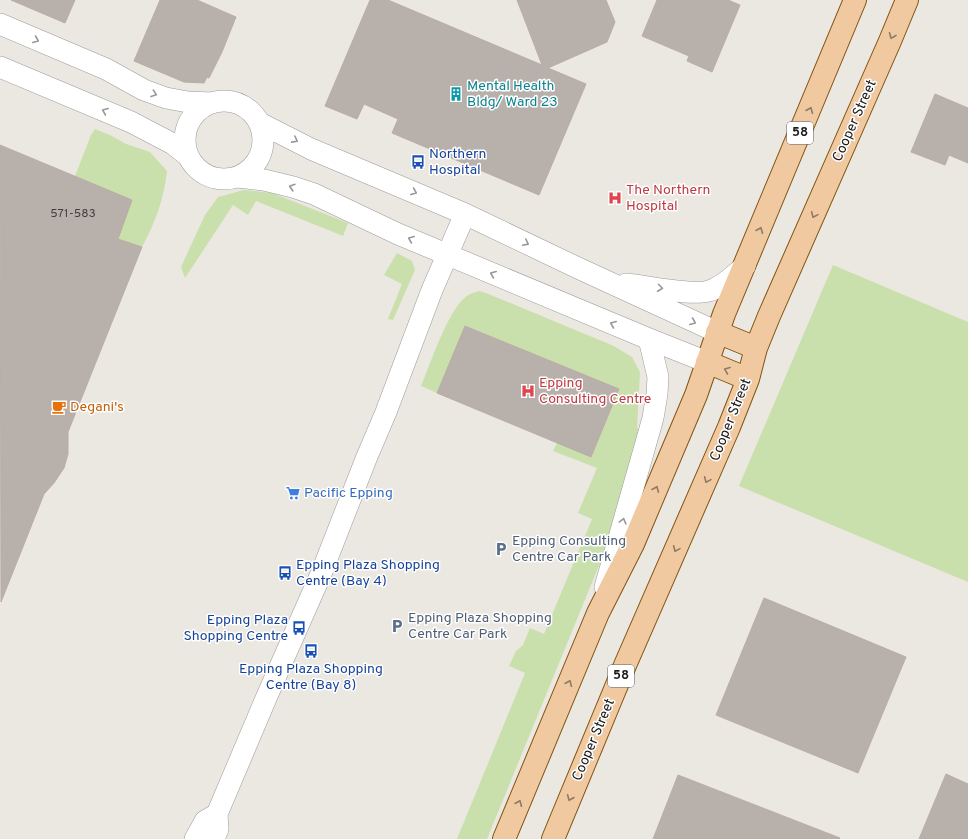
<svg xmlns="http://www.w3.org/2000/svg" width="968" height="839" viewBox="0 0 968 839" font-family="Overpass,sans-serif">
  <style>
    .grass { fill: #c9e0ac }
    .building { fill: #b8b0ab; stroke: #bbada5 }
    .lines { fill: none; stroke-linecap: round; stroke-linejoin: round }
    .street-casing { stroke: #9c9c9c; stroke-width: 22 }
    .primary-casing { stroke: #815411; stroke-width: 24 }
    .street { stroke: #fff; stroke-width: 21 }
    .primary { stroke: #f0c9a1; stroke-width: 22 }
    .oneway { stroke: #907b65 }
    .oneway2 { stroke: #989898 }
    .labels { text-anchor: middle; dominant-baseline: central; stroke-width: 3; stroke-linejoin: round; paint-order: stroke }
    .number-label { font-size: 12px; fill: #42403f }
    .shield { fill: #fff; stroke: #5f5f5f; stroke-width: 1 }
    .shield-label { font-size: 13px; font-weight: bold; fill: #1b1b1b }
    .culture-label { font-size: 14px; fill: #0d838f; stroke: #fff; text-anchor: start }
    .street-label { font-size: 14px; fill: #1b1b1b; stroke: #fff }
    .transit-label { font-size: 14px; fill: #164399; stroke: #fff; text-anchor: start }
    .health-label { font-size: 14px; fill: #be3a42; stroke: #fff; text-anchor: start }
    .food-label { font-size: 14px; fill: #c56008; stroke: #fff; text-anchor: start }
    .shop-label { font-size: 14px; fill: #366cbe; stroke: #fff; text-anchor: start }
    .service-label { font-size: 14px; fill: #4e5e75; stroke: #fff; text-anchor: start }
  </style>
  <rect width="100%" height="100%" fill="#ebe7e1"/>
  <path class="grass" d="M95,129L110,135L126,144L150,152L167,171C164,199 155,223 142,247L118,239L75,176L91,135Z
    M244,190L272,193L348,223L343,236L256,201L248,215L233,205L185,278L181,267L205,215L218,197Z
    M397,253L412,261L415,270L393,320L388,319L402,284L384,275Z
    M833,265L968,322V582L739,486Z
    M479,291L486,293L614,346L632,357L640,372L637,428L643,431L600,563L487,839H457L525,673L509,666L516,651L523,645L530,628L544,634L592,519L578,513L597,468L553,451L557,443L619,389L466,326L437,393L421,386C430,365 450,303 470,294C473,293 477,292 479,291Z"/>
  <path class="building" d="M11,0H75L65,23Z
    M160,0H197L236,17L222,52L209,78L207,77L204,83L184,82L134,61Z
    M370,0H388L542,65L517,0H606L615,22L607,42L548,68L586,84L539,195L392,133L398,119L364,104L357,119L325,106Z
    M657,0H728L740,5L712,72L687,61L689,56L642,36Z
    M935,94L968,108V163L949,155L945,165L911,152Z
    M0,145L132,200L118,239L142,247L68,432V454L64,468L54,483L44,494L1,602Z
    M465,326L619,389L591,457L437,393Z
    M764,598L906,657L858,773L716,715Z
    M946,774L968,784V839H919Z
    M678,775L840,838L839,839H653Z"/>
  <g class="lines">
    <defs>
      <path id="street" d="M0,24L106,69L144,90L166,98L188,102L212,103
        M0,67L131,122L173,144L188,156
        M185 140a39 39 0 1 1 78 0a39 39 0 1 1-78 0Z
        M260,123L311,149L465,214L578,268L717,332
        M238,177L264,180L293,187L314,194L398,234L649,339L707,362
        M626,284C647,286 691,296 709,291C723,287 734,275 745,266
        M605,587L653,418L657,394L658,377L649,339
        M195,839L205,821L217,814
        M214,839L218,829L217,814L267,696L321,574L366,459L386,412L432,290L465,214"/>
      <path id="primary" d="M717,332L756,348
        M707,362L748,379
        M504,839L598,613L633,544L696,395L724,314L855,0
        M553,839L626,663L729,427L748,379L756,348L769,316L890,41L907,0"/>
    </defs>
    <use href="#street" class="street-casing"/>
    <use href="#primary" class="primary-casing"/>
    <use href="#street" class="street"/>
    <use href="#primary" class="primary"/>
  </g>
  <defs><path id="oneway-chevron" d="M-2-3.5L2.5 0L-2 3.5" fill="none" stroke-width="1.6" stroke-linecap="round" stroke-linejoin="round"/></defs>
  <g class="oneway">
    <use href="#oneway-chevron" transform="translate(892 36) rotate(112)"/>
    <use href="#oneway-chevron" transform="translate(810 110) rotate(-67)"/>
    <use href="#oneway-chevron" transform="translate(814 215) rotate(114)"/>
    <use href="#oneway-chevron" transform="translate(760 230) rotate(-67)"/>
    <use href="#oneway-chevron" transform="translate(727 370) rotate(-158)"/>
    <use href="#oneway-chevron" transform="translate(707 480) rotate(114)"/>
    <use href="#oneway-chevron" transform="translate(656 489) rotate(-67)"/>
    <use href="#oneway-chevron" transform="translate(676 549) rotate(114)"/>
    <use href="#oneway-chevron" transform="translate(569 683) rotate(-67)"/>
    <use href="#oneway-chevron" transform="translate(570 798) rotate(113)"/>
    <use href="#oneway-chevron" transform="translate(519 803) rotate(-67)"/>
  </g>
  <g class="oneway2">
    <use href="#oneway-chevron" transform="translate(36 40) rotate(23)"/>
    <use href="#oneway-chevron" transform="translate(154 94) rotate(20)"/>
    <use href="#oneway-chevron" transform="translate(105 111) rotate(-157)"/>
    <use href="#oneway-chevron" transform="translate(295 140) rotate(28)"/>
    <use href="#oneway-chevron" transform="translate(292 187) rotate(-163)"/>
    <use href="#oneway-chevron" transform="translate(414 192) rotate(23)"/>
    <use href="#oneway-chevron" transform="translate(411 239) rotate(-157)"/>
    <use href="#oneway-chevron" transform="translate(526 243) rotate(26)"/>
    <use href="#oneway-chevron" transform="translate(493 274) rotate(-157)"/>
    <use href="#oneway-chevron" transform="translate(660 288) rotate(7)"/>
    <use href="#oneway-chevron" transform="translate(693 322) rotate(23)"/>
    <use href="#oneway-chevron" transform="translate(613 324) rotate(-157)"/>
    <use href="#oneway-chevron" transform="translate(623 521) rotate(-75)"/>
  </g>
  <defs>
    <symbol id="building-bare" viewBox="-9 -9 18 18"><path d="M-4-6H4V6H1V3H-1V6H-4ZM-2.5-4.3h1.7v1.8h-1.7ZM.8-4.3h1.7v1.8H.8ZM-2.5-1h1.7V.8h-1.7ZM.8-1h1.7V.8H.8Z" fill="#0f9aa8" stroke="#fff" stroke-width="2.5" paint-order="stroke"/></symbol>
    <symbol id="bus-bare" viewBox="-9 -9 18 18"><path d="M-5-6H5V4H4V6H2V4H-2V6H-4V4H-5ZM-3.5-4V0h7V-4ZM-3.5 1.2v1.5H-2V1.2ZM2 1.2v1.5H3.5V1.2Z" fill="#1a4fb4" stroke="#fff" stroke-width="2.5" paint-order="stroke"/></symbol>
    <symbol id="hospital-bare" viewBox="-9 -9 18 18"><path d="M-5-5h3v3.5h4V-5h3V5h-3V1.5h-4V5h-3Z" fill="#e0444e" stroke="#fff" stroke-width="2.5" paint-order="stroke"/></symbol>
    <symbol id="cafe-bare" viewBox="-9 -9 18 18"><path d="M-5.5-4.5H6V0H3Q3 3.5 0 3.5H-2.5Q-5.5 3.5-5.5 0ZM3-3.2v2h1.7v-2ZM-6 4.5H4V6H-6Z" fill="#e8710a" stroke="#fff" stroke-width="2.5" paint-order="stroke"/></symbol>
    <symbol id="supermarket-bare" viewBox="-9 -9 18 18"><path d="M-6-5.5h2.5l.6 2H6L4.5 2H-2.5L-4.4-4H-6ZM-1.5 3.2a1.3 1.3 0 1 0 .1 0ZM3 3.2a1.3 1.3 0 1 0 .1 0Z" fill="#3f7fe0" stroke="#fff" stroke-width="2.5" paint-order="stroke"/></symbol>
    <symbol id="parking-bare" viewBox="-9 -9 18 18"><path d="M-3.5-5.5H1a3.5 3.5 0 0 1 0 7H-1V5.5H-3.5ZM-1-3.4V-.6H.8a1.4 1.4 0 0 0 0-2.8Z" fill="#5c6f8a" stroke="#fff" stroke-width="2.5" paint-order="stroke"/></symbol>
  </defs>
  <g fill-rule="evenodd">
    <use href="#building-bare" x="446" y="84" width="20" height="20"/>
    <use href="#bus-bare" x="408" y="152" width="20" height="20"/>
    <use href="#hospital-bare" x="605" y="188" width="20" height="20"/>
    <use href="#hospital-bare" x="518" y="381" width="20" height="20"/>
    <use href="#cafe-bare" x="49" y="397" width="20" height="20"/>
    <use href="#supermarket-bare" x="283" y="483" width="20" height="20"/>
    <use href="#parking-bare" x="491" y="539" width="20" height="20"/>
    <use href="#bus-bare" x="275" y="563" width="20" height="20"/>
    <use href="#parking-bare" x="387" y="616" width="20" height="20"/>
    <use href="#bus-bare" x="289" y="618" width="20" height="20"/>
    <use href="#bus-bare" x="301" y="641" width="20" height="20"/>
  </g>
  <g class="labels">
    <g class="number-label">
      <text x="73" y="214">571-583</text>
    </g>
    <g class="shield">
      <rect x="787" y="122" width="26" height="22" rx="3"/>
      <rect x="608" y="665" width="26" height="22" rx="3"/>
    </g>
    <g class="shield-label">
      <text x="800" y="133">58</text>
      <text x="621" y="676">58</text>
    </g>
    <g class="culture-label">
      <text x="467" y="86">Mental Health<tspan x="467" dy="16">Bldg/ Ward 23</tspan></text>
    </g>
    <g class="street-label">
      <text transform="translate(855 121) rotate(-66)">Cooper Street</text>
      <text transform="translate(731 420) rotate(-68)">Cooper Street</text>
      <text transform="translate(594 740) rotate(-67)">Cooper Street</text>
    </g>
    <g class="transit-label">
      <text x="429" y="154">Northern<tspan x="429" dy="16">Hospital</tspan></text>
      <text x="296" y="565">Epping Plaza Shopping<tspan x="296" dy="16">Centre (Bay 4)</tspan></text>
      <text x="288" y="620" text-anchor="end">Epping Plaza<tspan x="288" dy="16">Shopping Centre</tspan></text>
      <text x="311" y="669" text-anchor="middle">Epping Plaza Shopping<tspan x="311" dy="16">Centre (Bay 8)</tspan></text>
    </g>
    <g class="health-label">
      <text x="626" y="190">The Northern<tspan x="626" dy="16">Hospital</tspan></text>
      <text x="539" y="383">Epping<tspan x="539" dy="16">Consulting Centre</tspan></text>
    </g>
    <g class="food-label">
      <text x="70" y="407">Degani's</text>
    </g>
    <g class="shop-label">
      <text x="304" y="493">Pacific Epping</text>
    </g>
    <g class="service-label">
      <text x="512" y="541">Epping Consulting<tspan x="512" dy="16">Centre Car Park</tspan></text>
      <text x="408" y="618">Epping Plaza Shopping<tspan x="408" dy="16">Centre Car Park</tspan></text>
    </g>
  </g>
</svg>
